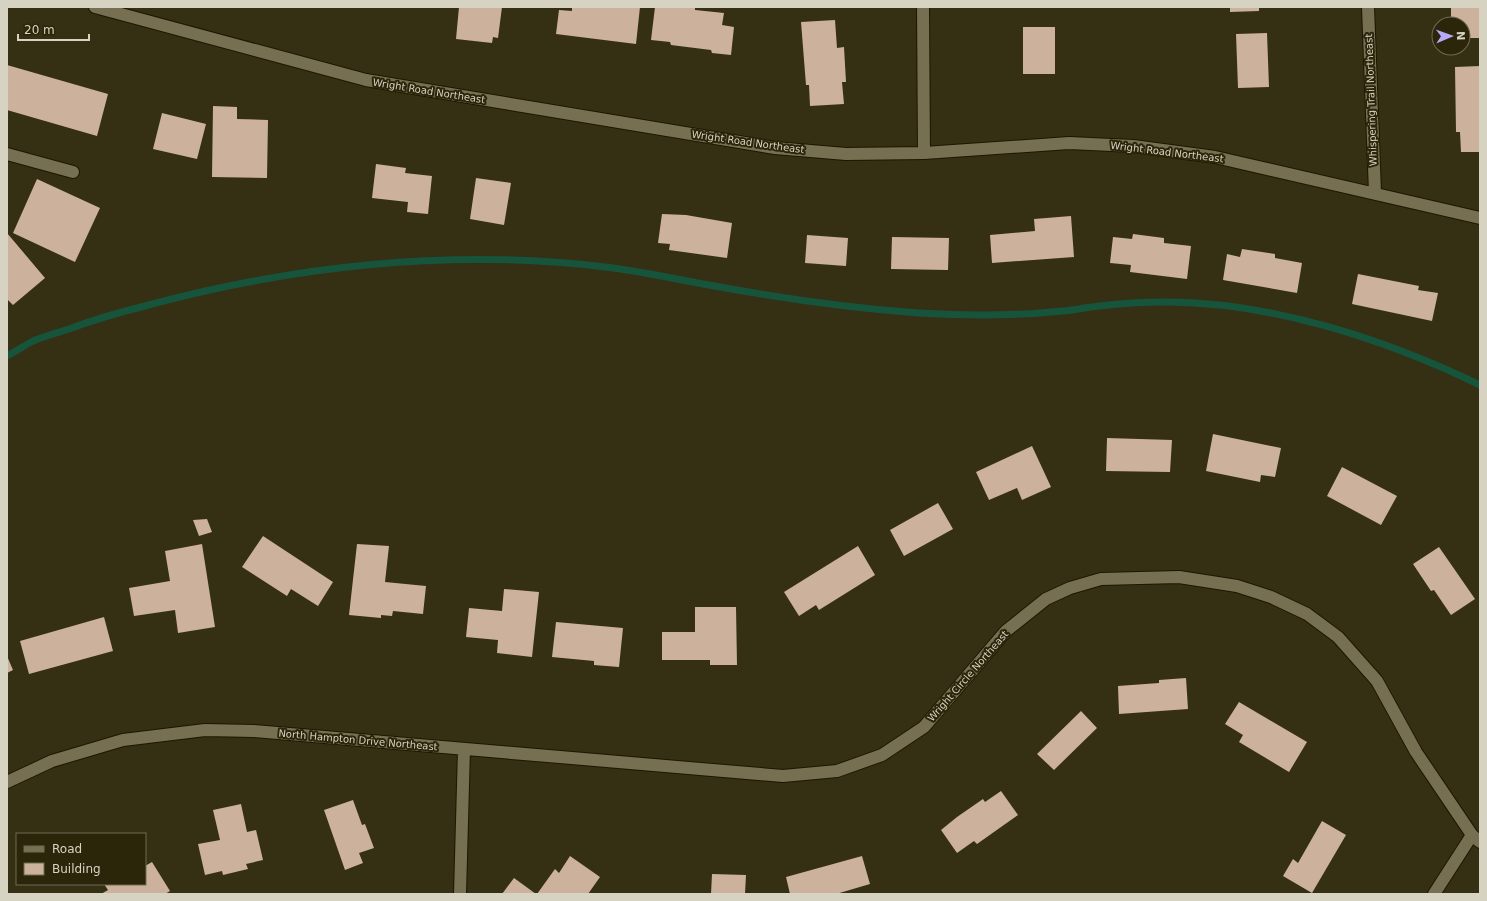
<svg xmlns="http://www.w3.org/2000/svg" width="1487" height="901" viewBox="0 0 1487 901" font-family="'DejaVu Sans',sans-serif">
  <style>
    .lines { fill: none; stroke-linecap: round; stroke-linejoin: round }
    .stream { stroke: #16543c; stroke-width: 7 }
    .building { fill: #ccb29c }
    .street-casing { stroke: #1d1700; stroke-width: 14 }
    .street { stroke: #766f52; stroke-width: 12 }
    .labels { text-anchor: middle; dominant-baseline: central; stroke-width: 4; stroke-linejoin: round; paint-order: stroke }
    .street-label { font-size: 10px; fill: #d6d3c3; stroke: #2b250a }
  </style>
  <rect width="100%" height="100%" fill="#352f14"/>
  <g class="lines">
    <path class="stream" d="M7,356C16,351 24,346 33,341C44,336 57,333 69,329C93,320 117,313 141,307C291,266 451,248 605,267C640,271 675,279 709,285C779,298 849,308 919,313C967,316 1015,316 1063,311C1075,310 1088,307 1100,306C1123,303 1145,302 1168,302C1274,303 1385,339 1480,385"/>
  </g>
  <path class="building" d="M459,7H502L498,38L493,37L492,43L456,39Z
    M572,7H640L636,44L556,34L559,10L572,11Z
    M655,7H695V10L724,13L722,25L734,27L731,55L712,53L711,50L671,45L670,42L651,40Z
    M1230,7H1259V11L1230,12Z
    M1451,7H1480V38H1463V24H1451Z
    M835,20L837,48L844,47L846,82H842L844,104L810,106L809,85H806L801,22Z
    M1023,27H1055V74H1023Z
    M1267,33L1269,87L1238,88L1236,34Z
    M7,65L108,94L97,136L7,110Z
    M1480,66V152H1461L1460,132H1456L1455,67Z
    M213,106L237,107V119L268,120L267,178L212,177Z
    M162,113L206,124L197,159L153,149Z
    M376,164L406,168L405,173L432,176L428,214L407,212L408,202L372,198Z
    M476,178L511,183L504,225L470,219Z
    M37,179L100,208L75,262L13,233Z
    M662,214L686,215L732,223L727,258L669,250L670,244L658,243Z
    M1071,216L1074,257L992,263L990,235L1035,231L1034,219Z
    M7,233L45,278L13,305L7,299Z
    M1133,234L1164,238V243L1191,246L1187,279L1130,272L1131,265L1110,263L1113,237L1132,239Z
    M807,235L848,238L846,266L805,263Z
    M892,237L949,238L948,270L891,269Z
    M1242,249L1275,254V258L1302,263L1297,293L1223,280L1227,254L1240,257Z
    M1358,274L1419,286L1418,290L1438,293L1432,321L1352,304Z
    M1213,434L1281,448L1275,477L1261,475L1260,482L1206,471Z
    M1107,438L1172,440L1170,472L1106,471Z
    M1032,446L1051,487L1022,500L1017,488L989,500L976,472Z
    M1342,467L1397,496L1381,525L1327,496Z
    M938,503L953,529L904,556L890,530Z
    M207,519L212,532L199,536L193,520Z
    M263,536L333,582L318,606L291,589L287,596L242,567Z
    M202,544L215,627L178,633L175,610L134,616L129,588L170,581L165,551Z
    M357,544L389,546L385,582L426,586L423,614L393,611L392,616L381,615V618L349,615Z
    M858,546L875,575L819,610L816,605L799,616L784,592Z
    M1439,547L1475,599L1451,615L1434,590L1431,591L1413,564Z
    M504,589L539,592L532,657L497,653L498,640L466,637L469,608L502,611Z
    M695,607H736L737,665H710V660H662V632H695Z
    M104,617L113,651L29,674L20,641Z
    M556,622L623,628L619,667L594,665V661L552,657Z
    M7,656L13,670L7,673Z
    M1186,678L1188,709L1119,714L1118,686L1159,683V680Z
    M1239,702L1307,742L1289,772L1239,742L1243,735L1225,724Z
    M1081,711L1097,728L1054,770L1037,754Z
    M1001,791L1018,815L977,844L974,841L957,853L941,830L957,817L983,799L985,802Z
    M353,800L362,825L365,824L374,848L359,853L363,863L345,870L324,810Z
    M241,804L247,832L256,830L263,860L246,864L248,869L223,875L222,871L205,875L198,844L220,840L213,810Z
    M1322,821L1346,835L1312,893L1283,876L1293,859L1298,863Z
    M570,856L600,877L588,894H537L555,869L559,873Z
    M862,856L870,884L836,894H790L786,877Z
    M152,862L170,891L165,894H101L108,890L104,884H145V866Z
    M712,874L746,875L745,894H711Z
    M514,878L536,894H502Z"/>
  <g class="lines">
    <defs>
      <path id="street" d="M95,7L366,80L775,148L846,154L924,153L1069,143L1133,146L1215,157L1480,218
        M923,7L924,153
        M1368,7L1375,193
        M7,154L73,172
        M7,782L52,761L123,740L205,730L254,731L783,776L837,771L882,755L924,727L1006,631L1046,599L1070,588L1101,579L1179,577L1237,586L1271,597L1307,614L1338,637L1377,681L1416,752L1472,835L1480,842
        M460,894L464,749
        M1434,894L1472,835"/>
    </defs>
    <use href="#street" class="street-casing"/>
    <use href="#street" class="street"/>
  </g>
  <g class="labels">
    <g class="street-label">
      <text transform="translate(429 91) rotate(9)">Wright Road Northeast</text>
      <text transform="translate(1371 100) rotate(-92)">Whispering Trail Northeast</text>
      <text transform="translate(748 142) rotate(8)">Wright Road Northeast</text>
      <text transform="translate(1167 152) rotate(7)">Wright Road Northeast</text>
      <text transform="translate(968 676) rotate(-49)">Wright Circle Northeast</text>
      <text transform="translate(358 740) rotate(5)">North Hampton Drive Northeast</text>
    </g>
  </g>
  <rect width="1487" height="901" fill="none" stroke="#d6d3c3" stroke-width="16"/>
  <rect x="16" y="833" width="130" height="52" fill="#2b250a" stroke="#6f6b54"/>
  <rect x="24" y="846" width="20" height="6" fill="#766f52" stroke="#6f6b54"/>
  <text x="52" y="853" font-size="12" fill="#d6d3c3">Road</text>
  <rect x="24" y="863" width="20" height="12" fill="#ccb29c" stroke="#6f6b54"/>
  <text x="52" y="873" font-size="12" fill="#d6d3c3">Building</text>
  <g transform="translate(1451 36) rotate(88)"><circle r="19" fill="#2b250a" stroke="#6f6b54"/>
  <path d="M0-3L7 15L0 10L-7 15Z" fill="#b7abf8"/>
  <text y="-6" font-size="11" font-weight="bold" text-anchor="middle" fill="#d6d3c3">N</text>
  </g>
  <path d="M18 34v6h71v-6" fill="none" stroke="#d6d3c3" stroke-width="2"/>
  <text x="24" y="34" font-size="12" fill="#d6d3c3" stroke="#2b250a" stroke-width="3" paint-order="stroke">20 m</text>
</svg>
